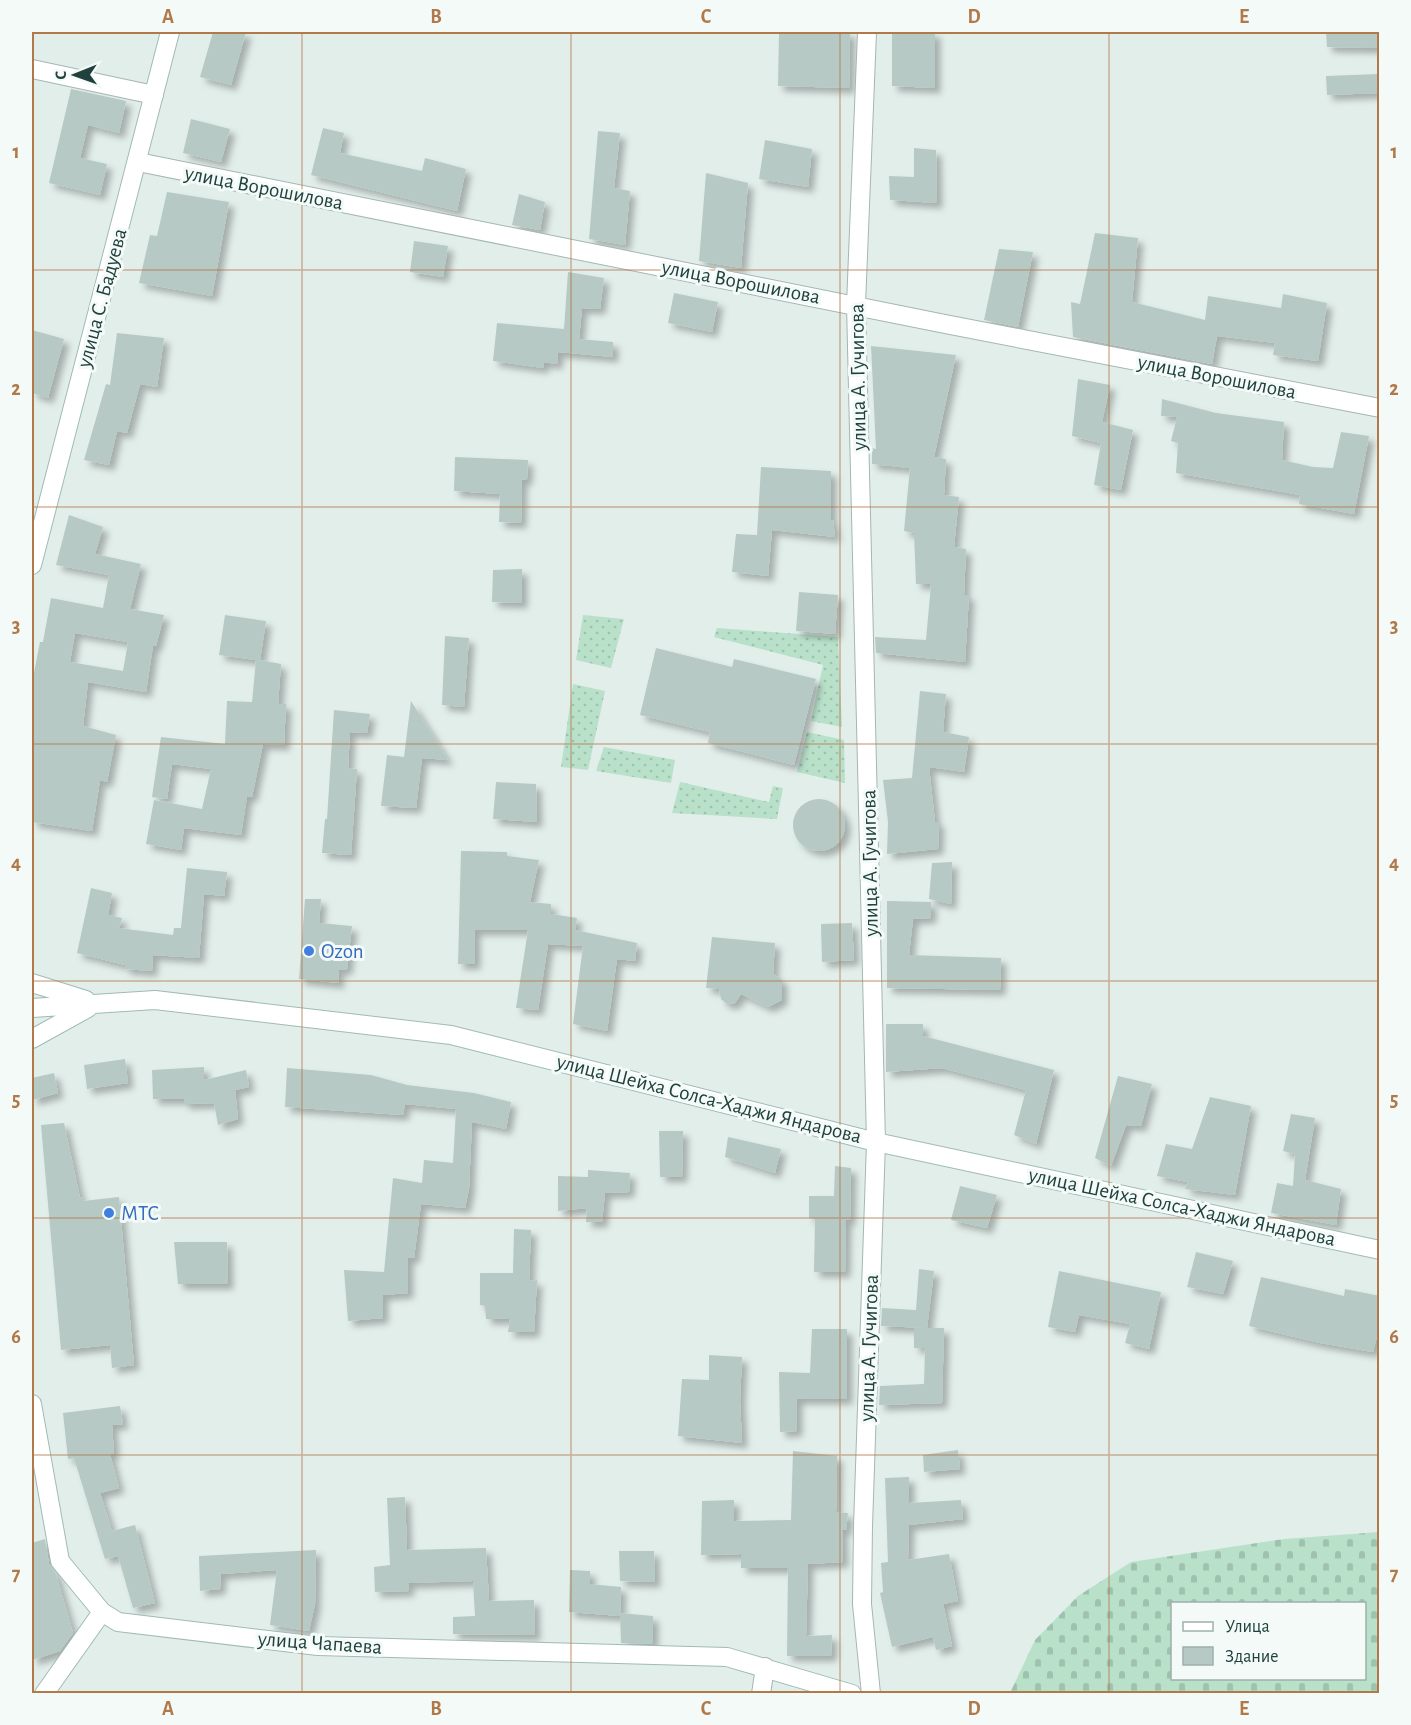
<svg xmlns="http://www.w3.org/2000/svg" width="1411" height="1725" viewBox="0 0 1411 1725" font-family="'Alegreya Sans',sans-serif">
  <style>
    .grass { fill: url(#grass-dots) }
    .cemetery { fill: url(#cemetery-stones); fill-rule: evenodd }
    .building { fill: #b7c9c4; fill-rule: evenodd; filter: url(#shadow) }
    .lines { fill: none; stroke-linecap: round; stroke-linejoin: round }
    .street-casing { stroke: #a4b7b3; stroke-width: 20 }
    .secondary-casing { stroke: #9fbbb5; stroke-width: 20 }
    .street { stroke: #fff; stroke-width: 18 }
    .secondary { stroke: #fff; stroke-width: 18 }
    .grid { fill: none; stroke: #b17849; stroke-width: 1.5; stroke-opacity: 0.55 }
    .shop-dot { fill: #3f7fe0; stroke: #f3faf7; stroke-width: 2 }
    .labels { text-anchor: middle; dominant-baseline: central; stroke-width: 6; stroke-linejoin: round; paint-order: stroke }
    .street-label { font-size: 21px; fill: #20413d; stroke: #f3faf7 }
    .shop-label { font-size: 21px; fill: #366cbe; stroke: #f3faf7; text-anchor: start }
    .neatline { fill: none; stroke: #b17849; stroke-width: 2 }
    .grid-label { font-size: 20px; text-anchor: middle; font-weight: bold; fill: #b17849 }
  </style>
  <defs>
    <pattern id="grass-dots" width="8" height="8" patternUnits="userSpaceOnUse" patternTransform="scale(1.5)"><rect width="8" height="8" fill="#b9e1ca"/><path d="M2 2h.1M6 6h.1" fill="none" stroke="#9fc2ae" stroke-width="1.8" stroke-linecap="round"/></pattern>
    <pattern id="cemetery-stones" width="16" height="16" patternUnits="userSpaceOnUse" patternTransform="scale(1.5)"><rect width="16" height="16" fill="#b9e1ca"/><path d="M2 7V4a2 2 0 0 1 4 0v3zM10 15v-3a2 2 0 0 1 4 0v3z" fill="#9fc2ae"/></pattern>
    <filter id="shadow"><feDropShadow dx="5.5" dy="5.5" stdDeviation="3" flood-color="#0004"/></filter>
  </defs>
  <rect width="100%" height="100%" fill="#e2eeea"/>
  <path class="grass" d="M583,615L624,619L611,668L576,660Z
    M717,628L838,637L842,727L811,721L823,665L714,637Z
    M573,684L605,691L588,770L561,767Z
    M807,732L844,740L845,783L797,772Z
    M604,747L675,760L671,783L596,771Z
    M680,782L769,802L773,786L783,788L777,819L672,813Z"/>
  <path class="cemetery" d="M1379,1532V1693H1010L1035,1640L1078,1596L1131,1562L1284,1539ZM1172,1604H1364V1678H1172Z"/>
  <path class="building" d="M213,32H246L231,85L200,77Z
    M779,32H850L849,88L778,86Z
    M892,32H935V88L892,86Z
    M1326,32H1380V48L1327,47Z
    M1380,74V93L1327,95L1326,76Z
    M71,89L126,101L119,133L88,125L80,158L107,164L100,195L49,183Z
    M191,119L230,129L221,162L183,153Z
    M323,128L344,133L340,153L422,171L425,158L466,169L457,211L311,175Z
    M598,131L620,133L614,188L630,191L625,245L589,239Z
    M765,140L812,149L808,187L759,179Z
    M914,148L936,150L937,203L890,200L889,176L914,177Z
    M706,173L748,183L741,268L699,261Z
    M167,192L229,202L212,296L139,283L150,235L157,236Z
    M519,194L545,202L540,230L512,225Z
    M1095,233L1138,238L1132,302L1205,320L1208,296L1281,308L1283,294L1327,303L1318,361L1273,355L1275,343L1217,336L1212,364L1073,337L1071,302L1080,304Z
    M414,241L448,246L443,277L410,272Z
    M999,249L1033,252L1018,327L984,320Z
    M568,272L604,278L600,309L582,308L579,339L613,342V357L558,352L557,364L544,362L543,368L493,361L497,323L564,329Z
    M674,293L718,302L712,332L668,323Z
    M32,330L64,339L48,398L32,393Z
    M117,333L164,338L157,387L140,384L127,433L117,431L109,465L84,460L106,384L110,385Z
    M871,346L956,355L934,457L946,459L944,495L959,497L954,547L966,549L964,595H969L965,662L876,653L875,637L926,640L931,584H916L914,533L904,531L910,468L872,464V448L876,449Z
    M1078,379L1110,385L1102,422L1133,430L1121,490L1094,485L1101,443L1072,436Z
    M1162,399L1216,413L1284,422L1282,460L1313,467L1333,468L1341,432L1369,436L1354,514L1299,504L1300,495L1176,473L1178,443L1171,441L1177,417L1161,416Z
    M455,457L528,460L527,479L522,480L521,523L499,522L500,494L454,491Z
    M761,467L831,471V520H833L835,537L772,530L768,576L732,572L736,534L757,535Z
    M69,515L103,527L95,554L141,564L130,609L164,615L156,646H153L146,692L88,682L83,726L116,735L107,782L100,780L92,831L32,822V683L40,642H43L51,598L103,608L109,575L56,565ZM75,633L128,642L123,671L70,662Z
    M522,569V603L492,602L493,570Z
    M799,592L838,595L835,634L796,631Z
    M225,615L266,621L260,660L281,664L278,704H286L284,745L263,744L252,797L247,796L241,835L184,828L181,850L146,844L154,800L202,809L211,769L172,764L167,799L152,797L161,737L225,744L227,701L252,702L256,660L219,655Z
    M445,636L469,638L464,707L442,705Z
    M656,648L732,667L734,659L816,679L794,765L708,743L710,732L640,715Z
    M920,691L946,694L943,732L969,737L964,772L929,767L935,822H939L938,849L887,854L888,822L883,780L912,778Z
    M411,701L448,760L422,758L416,808L381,806L387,755L404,757Z
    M334,710L370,714L367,733L350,732L348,768L357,769L351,855L322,853L325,819H327Z
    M496,782L536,784L537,822L493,819Z
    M793 825a26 26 0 1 1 52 0a26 26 0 1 1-52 0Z
    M461,851L507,852V856L539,860L530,902L551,904V914L577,918L575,930L637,943L635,961L617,959L607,1031L573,1024L583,946L548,944L538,1010L516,1008L528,930H475V964H458Z
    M952,862L951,904L929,899L932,863Z
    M187,868L227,872L224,896L204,894L199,958L153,955L152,971L125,969V965L77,953L91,888L112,893L108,915L122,918L119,928L173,935L174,928H181Z
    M305,899H321L319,923L352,926L347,969L338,970L339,983L299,979Z
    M887,901L931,902V918L913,919L909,955L1001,958L1000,990L887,988Z
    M852,923L854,960L822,962L821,924Z
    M712,937L775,943L773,974L782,980V1000L768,1007L741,994L735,1003L727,1004L721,999L719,989L706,988Z
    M886,1024H923V1036L1054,1070L1036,1144L1014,1135L1026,1090L942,1068L886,1072Z
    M125,1059L128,1083L87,1089L84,1065Z
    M204,1067V1080L246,1070L249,1087L235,1090L238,1119L218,1125L214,1103L184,1104V1099H153L152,1070Z
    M287,1068L371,1075L407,1085L474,1093L511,1102L506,1129L472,1122L469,1189L465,1208L421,1204L414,1258H408V1293L383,1295V1318L348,1321L344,1270L384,1272L393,1178L422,1183L424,1160L453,1163L456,1109L405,1104L403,1115L285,1107Z
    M54,1073L58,1093L32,1100V1078Z
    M1118,1076L1152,1084L1141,1126L1126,1125L1111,1166L1095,1158Z
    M1210,1097L1251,1106L1235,1195L1185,1189L1188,1182L1157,1176L1166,1144L1192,1149Z
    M1291,1114L1315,1118L1305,1180L1341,1189L1336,1225L1271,1213L1277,1183L1293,1186L1295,1154L1283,1151Z
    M64,1123L80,1198L83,1197V1201L119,1197L134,1365L112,1368L110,1345L61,1350L41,1125Z
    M659,1131H683L682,1177H660Z
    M728,1137L781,1149L775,1173L725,1157Z
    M835,1166L851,1168L850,1220H846L845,1272H814L815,1219L809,1218V1196H834Z
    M588,1170L630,1173L629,1192L605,1193L602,1222H586L587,1208L558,1211V1176L588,1177Z
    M960,1186L997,1195L987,1228L951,1220Z
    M514,1229L531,1230L529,1281L537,1280L534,1332H508L510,1319H486L485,1306L480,1305V1273H513Z
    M174,1242H227L228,1284H178Z
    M1196,1252L1233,1261L1223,1294L1187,1287Z
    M919,1269L934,1271L927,1328L881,1326L882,1308L916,1310Z
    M1059,1271L1161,1292L1149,1349L1125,1343L1130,1324L1079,1315L1075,1332L1048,1327Z
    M1261,1277L1344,1296L1345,1289L1380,1296V1325L1373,1352L1320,1343L1249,1326Z
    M914,1328H944L942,1403L879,1405L880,1386L924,1384L925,1348H914Z
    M812,1329H847V1399H797V1431L780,1432L779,1372L810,1373Z
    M709,1355L742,1357L740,1400L742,1443L678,1436L682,1379L709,1380Z
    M120,1406L123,1424L112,1425L114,1454H110L119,1488L100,1493L112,1531L135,1525L155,1603L133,1608L118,1556L105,1559L74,1458L68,1459L63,1413Z
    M958,1450L960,1469L924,1472L923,1455Z
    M793,1451L837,1456L836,1512L848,1513L846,1530H842L843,1562L808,1564L806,1636L832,1635L831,1656H787L788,1568H741V1554L701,1555L702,1501L734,1500V1521L791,1520Z
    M909,1477V1503L961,1500L963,1519L909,1525L908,1560L949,1554L958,1601L943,1604L952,1646L936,1650L933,1637L892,1647L880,1593L883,1592L881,1563L888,1562L885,1478Z
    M405,1497L407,1550L486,1548L489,1601L534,1600L535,1635L453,1634V1617L475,1616L473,1581L408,1583L409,1591L375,1592L374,1567L390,1565L387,1498Z
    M45,1539L49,1564L56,1574L73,1633L60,1651L32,1660V1543Z
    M316,1550L315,1604L309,1631L270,1625L277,1570L221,1574L220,1589L200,1591L199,1556Z
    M619,1551H654L655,1582L620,1581Z
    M570,1570L590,1571V1584L621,1587L620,1616L569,1612Z
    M620,1613L653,1616V1644L621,1643Z"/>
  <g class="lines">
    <defs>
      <path id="street" d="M867,32L856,305L876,1142L863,1526L862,1604L871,1694
        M32,69L154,95
        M138,162L945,324L1380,408
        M761,1694L765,1667"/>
      <path id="secondary" d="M32,565L170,32
        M32,983L86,1000
        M32,1008L155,1000L451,1035L876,1142L1380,1250
        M32,1039L88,1008
        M32,1404L60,1561L102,1612L118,1622L318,1646L727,1657L852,1694
        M44,1694L102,1612"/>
    </defs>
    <use href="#street" class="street-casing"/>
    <use href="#secondary" class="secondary-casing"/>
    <use href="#street" class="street"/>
    <use href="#secondary" class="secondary"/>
  </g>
  <path class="grid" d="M302,32V1694M571,32V1694M840,32V1694M1109,32V1694M32,270H1380M32,507H1380M32,744H1380M32,981H1380M32,1218H1380M32,1455H1380"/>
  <g class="shop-dot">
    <circle cx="309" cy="951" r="6"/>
    <circle cx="109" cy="1213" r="6"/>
  </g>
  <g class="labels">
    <g class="street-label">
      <text transform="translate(264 188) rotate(11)">улица Ворошилова</text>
      <text transform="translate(741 282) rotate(11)">улица Ворошилова</text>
      <text transform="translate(102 298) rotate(-75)">улица С. Бадуева</text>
      <text transform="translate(858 377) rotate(-91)">улица А. Гучигова</text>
      <text transform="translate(1217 377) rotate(11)">улица Ворошилова</text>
      <text transform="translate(870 863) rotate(-91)">улица А. Гучигова</text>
      <text transform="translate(709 1099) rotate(14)">улица Шейха Солса-Хаджи Яндарова</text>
      <text transform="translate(1182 1207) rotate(12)">улица Шейха Солса-Хаджи Яндарова</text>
      <text transform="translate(869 1348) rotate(-88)">улица А. Гучигова</text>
      <text transform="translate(320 1643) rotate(4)">улица Чапаева</text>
    </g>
    <g class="shop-label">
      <text x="321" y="951">Ozon</text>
      <text x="121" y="1213">МТС</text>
    </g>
  </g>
  <rect width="1411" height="1725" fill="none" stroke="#f3faf7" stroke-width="66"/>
  <rect x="1171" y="1602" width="195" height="78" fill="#f3faf7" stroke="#9fb0ad" stroke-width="1.5"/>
  <rect x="1183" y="1622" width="30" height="9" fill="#ffffff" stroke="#9fb0ad" stroke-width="1.5"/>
  <text x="1225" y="1632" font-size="18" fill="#20413d">Улица</text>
  <rect x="1183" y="1647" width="30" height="18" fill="#b7c9c4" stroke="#9fb0ad" stroke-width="1.5"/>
  <text x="1225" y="1662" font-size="18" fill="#20413d">Здание</text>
  <g transform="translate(75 75) rotate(269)" stroke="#f3faf7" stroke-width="4.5" paint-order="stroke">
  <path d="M0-4.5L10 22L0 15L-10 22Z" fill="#20413d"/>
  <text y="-9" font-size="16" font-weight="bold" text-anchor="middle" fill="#20413d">С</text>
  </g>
  <rect x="33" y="33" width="1345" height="1659" class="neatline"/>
  <g class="grid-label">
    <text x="168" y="23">A</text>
    <text x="436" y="23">B</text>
    <text x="706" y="23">C</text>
    <text x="974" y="23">D</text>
    <text x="1244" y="23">E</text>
    <text x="16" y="158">1</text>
    <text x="1394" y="158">1</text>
    <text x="16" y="395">2</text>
    <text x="1394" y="395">2</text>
    <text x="16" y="632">3</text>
    <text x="1394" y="632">3</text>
    <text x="16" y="869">4</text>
    <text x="1394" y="869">4</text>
    <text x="16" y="1106">5</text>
    <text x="1394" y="1106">5</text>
    <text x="16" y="1343">6</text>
    <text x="1394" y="1343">6</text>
    <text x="16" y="1580">7</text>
    <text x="1394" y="1580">7</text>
    <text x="168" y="1715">A</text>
    <text x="436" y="1715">B</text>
    <text x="706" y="1715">C</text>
    <text x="974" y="1715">D</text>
    <text x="1244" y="1715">E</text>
  </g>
</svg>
